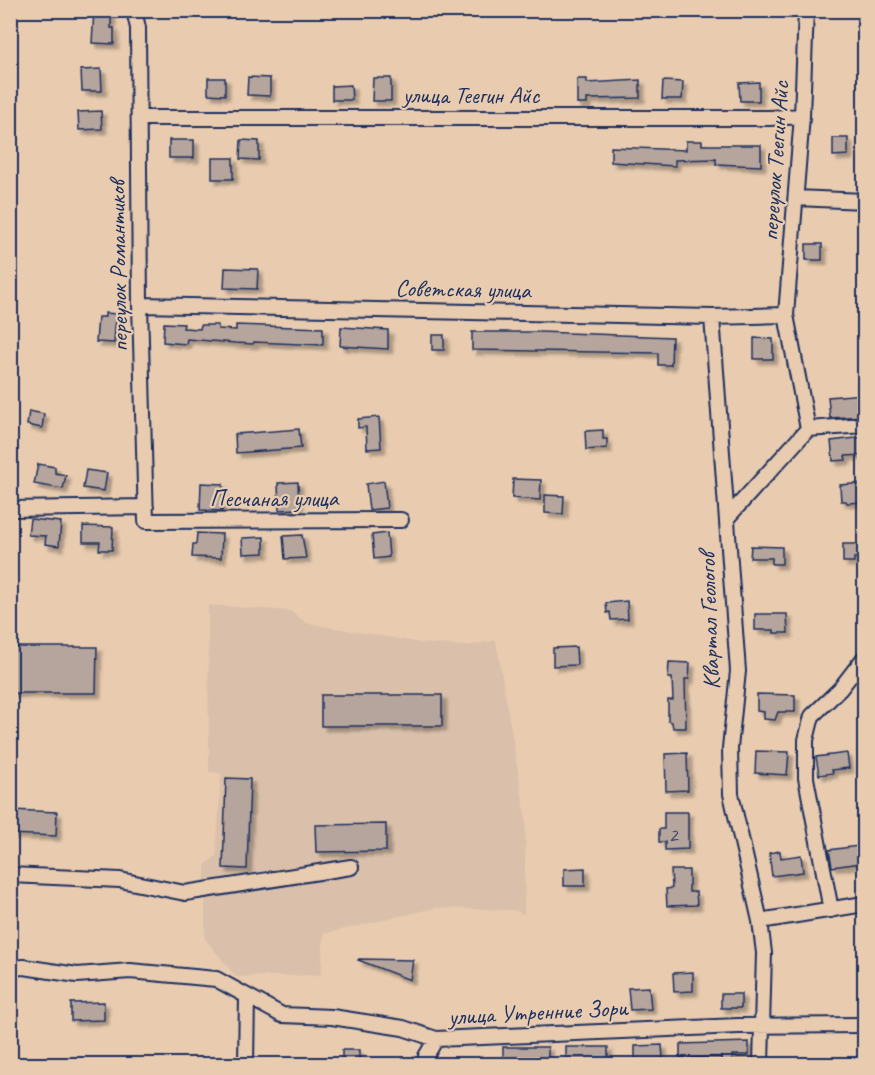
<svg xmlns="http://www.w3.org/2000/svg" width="875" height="1075" viewBox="0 0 875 1075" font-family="Caveat,sans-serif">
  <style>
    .built { fill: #dac0aa }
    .building { fill: #b6a59c; stroke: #1b2f5e; stroke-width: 1.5; filter: url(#shadow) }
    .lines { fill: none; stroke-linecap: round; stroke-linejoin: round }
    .minor-casing { stroke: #1b2f5e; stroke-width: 18 }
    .minor { stroke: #e9ccb0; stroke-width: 14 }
    .labels { text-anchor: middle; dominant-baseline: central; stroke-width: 4.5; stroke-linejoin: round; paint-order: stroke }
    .number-label { font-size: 21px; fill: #424c6e }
    .street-label { font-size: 24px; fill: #1b2f5e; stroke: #e9ccb0 }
  </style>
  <defs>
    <filter id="shadow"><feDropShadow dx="4.5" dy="4.5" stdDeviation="1.5" flood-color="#0004"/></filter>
  </defs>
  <rect width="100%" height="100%" fill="#e9ccb0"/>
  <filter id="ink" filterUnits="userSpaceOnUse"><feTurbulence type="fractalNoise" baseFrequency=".0167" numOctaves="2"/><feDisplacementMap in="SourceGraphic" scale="12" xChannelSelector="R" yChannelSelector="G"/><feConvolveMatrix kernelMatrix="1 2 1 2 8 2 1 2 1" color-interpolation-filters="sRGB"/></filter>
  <g filter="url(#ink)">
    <path class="built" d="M208,605L290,611L307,623L421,643L467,646L496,640L526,818L524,914L513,910L435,908L324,934L321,975L236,977L205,939V865L216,856L221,773L209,772Z"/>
    <path class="building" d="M94,10H111V28H114V44L92,43Z
      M101,69L102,91H82L81,70Z
      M248,77L270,78V96L247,95Z
      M208,78H225V95L208,94Z
      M373,78H391V101H372Z
      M577,79H587V83L640,80V98L587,99V104H577Z
      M663,81L683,82L682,99H662Z
      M759,82V101H740L739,83Z
      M351,85L352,100H332V86Z
      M101,111L102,129L79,130L78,112Z
      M833,138H848V155L833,156Z
      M169,140H194V158H169Z
      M241,140L259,141V160L240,159Z
      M686,141H702V145H761V166L716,164V159L675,160V166L611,162V147L686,150Z
      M212,158H233V179H212Z
      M806,244H822V260H806Z
      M225,268L258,269L257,289L224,288Z
      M105,313L116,314L114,343L96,342L98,317H105Z
      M164,323L184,324L183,328L200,329L201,325H218V329L236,330V325L323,328V345L254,342L253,344L235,343L187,339L186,344L163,342Z
      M341,327L388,330V349L340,346Z
      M472,332H540L672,337L671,365H658V353L472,350Z
      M432,335H444V350H432Z
      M754,338L773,339V359H754Z
      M864,394V416L830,418L828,397Z
      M29,411L44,414L42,428L27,425Z
      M379,417L381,448L367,449L366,427L358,428V419Z
      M299,429L301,448L236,453L235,434Z
      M603,430V439H607V448L586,450L585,431Z
      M864,437V455L845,456L846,460L833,461L831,441Z
      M38,464L55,467V473L66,475L63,489L34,484Z
      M86,470L107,473L104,491L83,488Z
      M513,479L541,480L540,500L512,498Z
      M384,481L387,508L369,510L366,484Z
      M298,482L299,509L279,510L278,483Z
      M201,483L223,484L222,511L200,510Z
      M864,483V502L847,503L846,501H841L840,485Z
      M545,495L564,496L563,514L545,513Z
      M30,519L61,522L59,546L45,544L46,536L28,535Z
      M83,526L113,527L112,550H99L100,542H83Z
      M197,533L222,534L221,558L192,557L193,544H196Z
      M387,533L389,557L374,559L372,535Z
      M302,535L306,558L285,559L283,536Z
      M264,537V553L243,554L242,538Z
      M843,544H864V558H854V562H843Z
      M751,546L782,547V564H772V558H750Z
      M627,601L628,619L611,620L610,612L607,613L606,603Z
      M755,614H787L788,633H774V630H755Z
      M10,647H97L96,693H10Z
      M576,647L577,665L553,666V648Z
      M669,662L690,663L689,679H685L686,728H673L672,722L668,721V700H673L672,678H668Z
      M757,694L795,695V712H778L775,720L764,719V712L757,711Z
      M321,695H442V726H321Z
      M756,751L789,752L787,775L755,773Z
      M687,753L688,790L666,791L665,754Z
      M847,753L849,768L832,770L833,773L819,775L816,757Z
      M226,778L250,779L247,869L223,868Z
      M10,810L57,812L56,836L10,834Z
      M664,812H688V849L665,850V842H659V829H664Z
      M386,824V851L316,852L315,825Z
      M858,846L861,863L832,867L829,850Z
      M780,851L781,858L801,855L803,872L772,876L769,853Z
      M585,868V886H564V869Z
      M671,870H689V892H696L697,905L667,906L666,889L672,888Z
      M359,959L413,960L410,980L358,960Z
      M693,972V991L674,992L673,973Z
      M649,987L651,1009L630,1010L628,988Z
      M721,994H741V1008H721Z
      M104,1002V1020L71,1021V1003Z
      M749,1042V1055H732V1065H721V1057L680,1058V1044Z
      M662,1045L663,1059H635V1046Z
      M503,1047H548V1058H503Z
      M566,1047H608V1061H598V1065H587V1060H566Z
      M342,1050H359V1065H342Z"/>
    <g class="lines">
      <defs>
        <path id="minor" d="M134,10L138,28L140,305L146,521L401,520
          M806,10L802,116L786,315L808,429
          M139,118H770L802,116
          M796,198L864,201
          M140,305L712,317L786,315
          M712,317L738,671L730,748L731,794L760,921L764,953L761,1064
          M10,509L146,507
          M727,518L808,429L864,425
          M10,875L120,880L185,893L351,867
          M831,910L806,778V740L812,716L840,689L864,658
          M760,921L864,904
          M10,968L24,967L77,975L130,971L216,979L282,1015L332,1017L403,1028L436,1039L738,1026L864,1025
          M246,1064L247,996
          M427,1064L426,1056L436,1039"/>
      </defs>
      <use href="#minor" class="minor-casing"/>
      <use href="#minor" class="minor"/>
    </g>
  </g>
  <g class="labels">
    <g class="number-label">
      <text x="673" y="835">2</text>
    </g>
    <g class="street-label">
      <text x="471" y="95">улица Теегин Айс</text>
      <text transform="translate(775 161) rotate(-86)">переулок Теегин Айс</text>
      <text transform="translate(118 266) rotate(-91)">переулок Романтиков</text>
      <text transform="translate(463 289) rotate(1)">Советская улица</text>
      <text x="274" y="498">Песчаная улица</text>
      <text transform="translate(709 621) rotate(-92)">Квартал Геологов</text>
      <text transform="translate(538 1012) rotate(-3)">улица Утренние Зори</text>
    </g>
  </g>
  <rect width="875" height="1075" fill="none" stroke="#e9ccb0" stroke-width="36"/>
  <rect x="18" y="18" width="839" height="1039" fill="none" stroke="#1b2f5e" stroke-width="2" filter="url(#ink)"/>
</svg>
